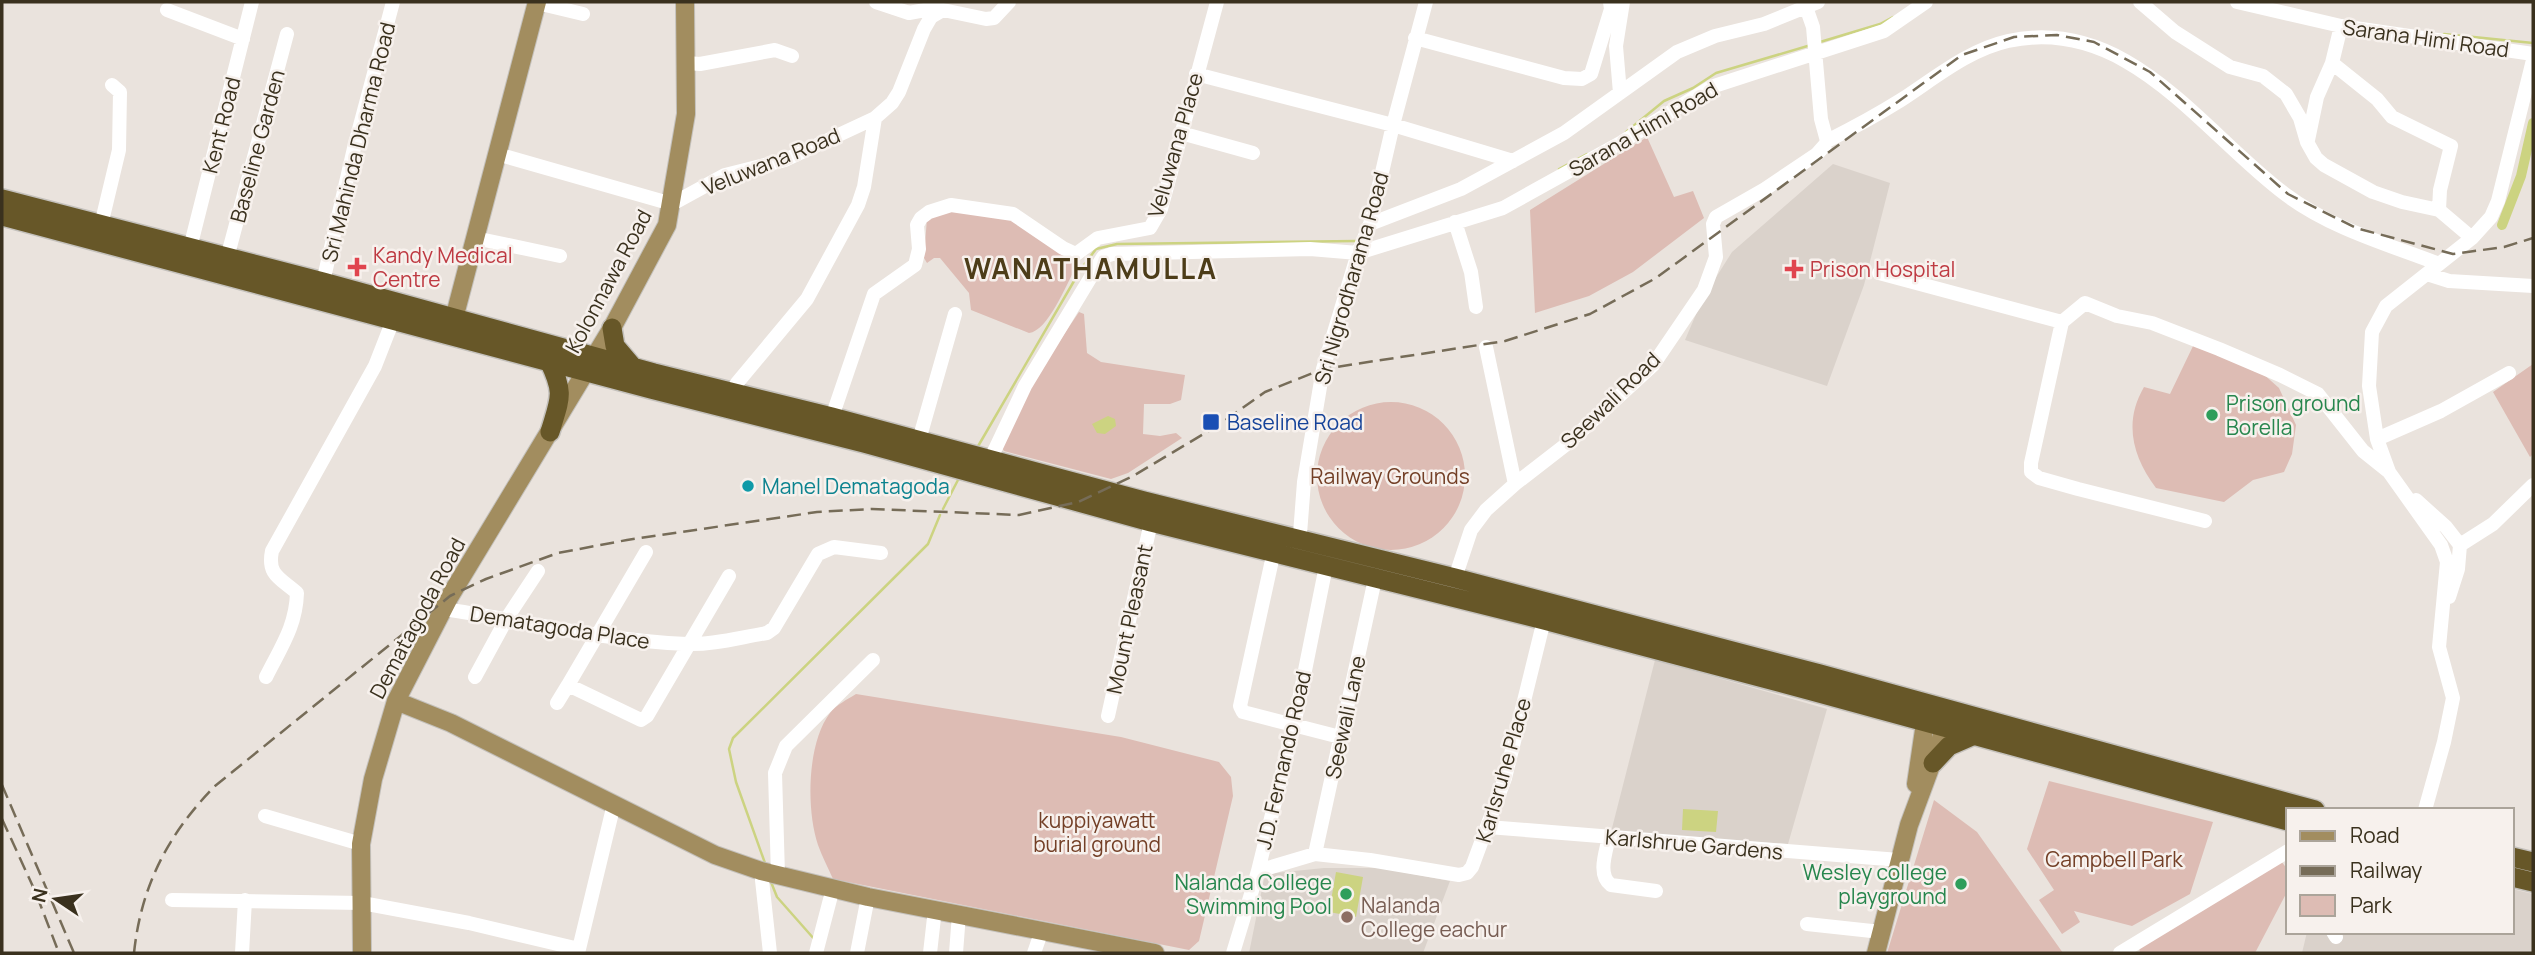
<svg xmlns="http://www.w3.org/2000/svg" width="2535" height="955" viewBox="0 0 2535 955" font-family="Manrope,sans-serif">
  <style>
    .built { fill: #dad2cb }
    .green { fill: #ddbcb4 }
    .water { fill: #ccd381 }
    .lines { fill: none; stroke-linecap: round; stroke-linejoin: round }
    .stream { stroke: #ccd381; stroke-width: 2.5 }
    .canal { stroke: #ccd381; stroke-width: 10 }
    .major-casing { stroke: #c4c1bc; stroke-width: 20 }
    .highway-casing { stroke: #c4c1bc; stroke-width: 22 }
    .minor { stroke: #fff; stroke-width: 14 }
    .major { stroke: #a28d5f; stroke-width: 18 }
    .highway { stroke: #675728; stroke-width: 19 }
    .rail { stroke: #766c58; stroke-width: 2.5; stroke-dasharray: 14 7; stroke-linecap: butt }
    .health-dot { fill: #e0444e; stroke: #f7f1ed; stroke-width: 2.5 }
    .leisure-dot { fill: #2e9e5b; stroke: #f7f1ed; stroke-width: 2.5 }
    .transit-dot { fill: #1a4fb4; stroke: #f7f1ed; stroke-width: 2.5 }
    .culture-dot { fill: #0f9aa8; stroke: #f7f1ed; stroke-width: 2.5 }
    .education-dot { fill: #8d6e63; stroke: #f7f1ed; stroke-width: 2.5 }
    .labels { text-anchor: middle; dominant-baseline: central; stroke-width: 5; stroke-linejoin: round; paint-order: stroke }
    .street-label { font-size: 21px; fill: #3a311e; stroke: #f7f1ed }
    .health-label { font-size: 21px; fill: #be3a42; stroke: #f7f1ed; text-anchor: start }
    .leisure-label { font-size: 21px; fill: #27864d; stroke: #f7f1ed; text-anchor: end }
    .transit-label { font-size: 21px; fill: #164399; stroke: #f7f1ed; text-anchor: start }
    .park-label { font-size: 21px; fill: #733f26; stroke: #f7f1ed }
    .culture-label { font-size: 21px; fill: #0d838f; stroke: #f7f1ed; text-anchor: start }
    .education-label { font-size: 21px; fill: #785e54; stroke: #f7f1ed; text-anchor: start }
    .district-label { font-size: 28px; font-weight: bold; letter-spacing: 2px; fill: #4d3d19; stroke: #f7f1ed }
  </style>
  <rect width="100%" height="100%" fill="#eae3dd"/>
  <path class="built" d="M1833,164L1890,183L1864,285L1827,386L1685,340L1703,298L1732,252Z
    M1655,660L1827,709L1788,844L1611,832Z
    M1324,868H1381L1450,881L1423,953H1249L1265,874Z
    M2512,889L2533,894V953H2302L2307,932H2512Z"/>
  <path class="green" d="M1647,137L1674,197L1693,191L1704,218L1633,272L1589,296L1535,313L1530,210Z
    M955,208L1014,218L1072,259L1075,269C1066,285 1048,331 1029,333L971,310L969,293L940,258H934L927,263L924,258L927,218Z
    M1079,312L1084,314L1087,353L1101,362L1185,375L1181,400L1170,404H1144L1143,434L1160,436L1176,433L1182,438L1128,473L1111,479L1004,451L1001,446L1040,370Z
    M2194,344L2261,372L2279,388L2296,425L2292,454L2284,472L2253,480L2224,502L2156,488C2133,457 2123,423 2144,387L2170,394Z
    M2533,364V454L2530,457L2493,392Z
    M1317 476a74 74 0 1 1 148 0a74 74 0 1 1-148 0Z
    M856,694L1121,737L1219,762L1231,777L1233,796L1199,941L1189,950L833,879C828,868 822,856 818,845C806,810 807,743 830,713C836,705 848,699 856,694Z
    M2049,781L2213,822L2190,894L2132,926L2074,911L2080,922L2062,934L2039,900L2054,890L2027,849Z
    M1934,800L1977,832L2063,953H1887Z
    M2281,861L2288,870V890L2255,953H2140L2139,947Z"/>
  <path class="water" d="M1108,416L1115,419L1116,426L1105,434L1097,433L1092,424Z
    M1683,809L1718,811L1716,832L1682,830Z
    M1336,872L1363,877L1356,917L1329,912Z"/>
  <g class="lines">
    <path class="stream" d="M2444,34L2533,43
      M1820,42L1880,24L1893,17
      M1626,132L1664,101L1693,88L1716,73L1811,45
      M1559,169L1587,154
      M977,448L1081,269L1096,249L1117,244L1357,241
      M943,509L959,478
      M766,866L736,782L729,749L733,738L928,544L940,515
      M771,882L777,897L815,940"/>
    <path class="canal" d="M2502,225L2521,176L2533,123"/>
    <defs>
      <path id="major" d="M451,330L537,2
        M396,701L451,723L715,855L761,871L868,897L1155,953
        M1916,784L1925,723
        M362,953L361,844L373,779L396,701L450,596L612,328L667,225L686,114L685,2
        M1876,953L1909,825L1945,728"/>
      <path id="highway" d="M2,199L323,282L654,373L832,417L1144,501L1455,578L1820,674L2315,810
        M2,216L651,389L864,443L1151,522L1544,620L1812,691L2288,821
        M612,328L615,346L632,366
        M549,361C565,394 560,398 550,432
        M1933,763L1949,746L1972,736
        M2512,857L2533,862
        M2512,877L2533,882"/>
    </defs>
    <use href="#major" class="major-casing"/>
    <use href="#highway" class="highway-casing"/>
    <path class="minor" d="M876,2L909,13L936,8L942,10
      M2140,2L2175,32L2230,67L2263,76L2286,94L2300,118L2307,142L2316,158L2324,165L2373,192L2402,202L2439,210L2472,238
      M2237,2L2341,26L2533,54
      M537,3L583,14
      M167,10L243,39
      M2341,26L2332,63L2377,99L2392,117L2451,146L2440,190L2439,210
      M1415,38L1564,78L1582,79L1591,74L1611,9L1610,2
      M687,63L700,64L775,50L792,56
      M1196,74L1393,125L1513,161
      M1620,93L1616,46L1623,2
      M1181,133L1253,153
      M2308,140L2317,97L2332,63
      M1827,141C1853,128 1877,115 1901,100C1935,78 1968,50 2008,41C2128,15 2201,131 2285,194C2330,228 2387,244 2439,264
      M497,154L672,204L725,175L785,160L875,118L892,103L899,92L924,29L931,17L943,10L986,19L994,18L1009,2
      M1455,222L1471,272L1476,307
      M1370,224L1461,189L1564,133L1677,52L1715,36L1764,24L1818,2
      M101,225L119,150L120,92L112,85
      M475,238L560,256
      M190,248L252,2
      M227,258L287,34
      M1879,273L2062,322L2085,303L2117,316L2152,323L2219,349L2280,375L2318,394L2363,451L2388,471
      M2427,274L2449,281L2533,286
      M323,282L354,148L393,2
      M2062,322L2031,463V472L2039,478L2078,489L2205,521
      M1486,347L1515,484
      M732,393L737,383L807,299L858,205L864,187L875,118
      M832,417L874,294L915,265L919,249L917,225L921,218L929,212L951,205L1013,214L1063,248L1076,254L1098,238L1150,228L1161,209L1217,2
      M2377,439L2441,411L2509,373
      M919,440L955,314
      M990,460L1025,386L1103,257L1112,254L1310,249L1358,253L1503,208L1622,142L1711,87L1884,31L1926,2
      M2416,500L2446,527L2460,545L2458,569L2449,597
      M2460,545L2493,524L2533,485
      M1299,547L1304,482L1323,369L1358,253L1370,224L1393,125L1426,2
      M1274,551L1240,706L1243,712L1340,737
      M646,552L568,685L641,720L647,716L729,576
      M1455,578L1471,530L1486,510L1515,484L1568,443L1653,365L1704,290L1716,257L1713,224L1716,217L1765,189L1817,154L1825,145L1827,141L1821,119L1813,27L1806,7
      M444,609C525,621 605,641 687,644C713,645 741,637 767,633L774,628L818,554L834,547L881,553
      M266,677C281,647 296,626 297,593C280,578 267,575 272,551L375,366L393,320
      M475,677L507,618L538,571
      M557,703L568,685
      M1108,716L1151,522
      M2425,810L2444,742L2453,698L2439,647L2447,562L2441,545L2389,472L2377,439L2369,386L2372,332L2386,306L2472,238L2491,217L2498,201L2533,60
      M265,816L361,844
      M1488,827L1899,860
      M1609,837C1606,852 1597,875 1611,885L1656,891
      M1315,854L1375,579
      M761,871L770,953
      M1258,871L1315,854L1370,860L1459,875L1467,873L1472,867L1505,778L1544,620
      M778,875L775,773L786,746L873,660
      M172,900L362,903L469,923L579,949
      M1807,924L1881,932
      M2333,932L2336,937
      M242,953L245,900
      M578,953L614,804
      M816,953L833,888
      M857,953L868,897
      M930,953L935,909
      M956,953L959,914
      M1034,953L1042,930
      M1233,953L1258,871L1294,725L1326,566
      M2120,953L2288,851"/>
    <use href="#major" class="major"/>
    <use href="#highway" class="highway"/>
    <path class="rail" d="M2,785L74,953
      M2,819L35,891L59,953
      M134,953C141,886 168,834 215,786L450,596L486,579L558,553L627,540L817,512L872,509L1019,515L1078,502L1133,476L1217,426L1265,392L1323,369L1505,341L1590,314L1656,278L1962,55L2014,37L2057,35L2094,42L2150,72L2288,194L2356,228L2453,254L2504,247L2533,238"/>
  </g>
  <g class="health-dot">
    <path d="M353.5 256.5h7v7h7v7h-7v7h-7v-7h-7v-7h7z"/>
    <path d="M1790.5 258.5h7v7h7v7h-7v7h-7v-7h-7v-7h7z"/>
  </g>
  <g class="leisure-dot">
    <circle cx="2212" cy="415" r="7"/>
    <circle cx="1961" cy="884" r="7"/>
    <circle cx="1346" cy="894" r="7"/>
  </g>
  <rect class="transit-dot" x="1202" y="413" width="18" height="18" rx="3.5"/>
  <circle class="culture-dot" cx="748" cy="486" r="7"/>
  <circle class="education-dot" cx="1347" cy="917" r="7"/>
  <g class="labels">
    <g class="street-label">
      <text transform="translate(2426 38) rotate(8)">Sarana Himi Road</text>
      <text transform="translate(221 125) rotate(-76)">Kent Road</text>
      <text transform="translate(1643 129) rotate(-30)">Sarana Himi Road</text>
      <text transform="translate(358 142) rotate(-76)">Sri Mahinda Dharma Road</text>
      <text transform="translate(1175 145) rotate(-74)">Veluwana Place</text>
      <text transform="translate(257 146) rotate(-75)">Baseline Garden</text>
      <text transform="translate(771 161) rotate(-22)">Veluwana Road</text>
      <text transform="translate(1351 278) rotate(-74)">Sri Nigrodharama Road</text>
      <text transform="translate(608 281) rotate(-62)">Kolonnawa Road</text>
      <text transform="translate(1610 400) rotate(-44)">Seewali Road</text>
      <text transform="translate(417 618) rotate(-62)">Dematagoda Road</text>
      <text transform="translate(1129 619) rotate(-78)">Mount Pleasant</text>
      <text transform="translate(560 627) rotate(9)">Dematagoda Place</text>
      <text transform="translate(1345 717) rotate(-78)">Seewali Lane</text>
      <text transform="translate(1283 760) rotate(-77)">J.D. Fernando Road</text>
      <text transform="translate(1503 770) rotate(-74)">Karlsruhe Place</text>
      <text transform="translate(1694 844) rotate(5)">Karlshrue Gardens</text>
    </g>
    <g class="health-label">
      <text x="373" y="255">Kandy Medical<tspan x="373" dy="24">Centre</tspan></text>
      <text x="1810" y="269">Prison Hospital</text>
    </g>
    <g class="leisure-label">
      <text x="2226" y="403" text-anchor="start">Prison ground<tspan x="2226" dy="24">Borella</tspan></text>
      <text x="1947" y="872">Wesley college<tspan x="1947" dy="24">playground</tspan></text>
      <text x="1332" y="882">Nalanda College<tspan x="1332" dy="24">Swimming Pool</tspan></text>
    </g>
    <g class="transit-label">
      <text x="1227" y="422">Baseline Road</text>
    </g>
    <g class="park-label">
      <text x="1390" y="476">Railway Grounds</text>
      <text x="1097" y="820">kuppiyawatt<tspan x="1097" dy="24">burial ground</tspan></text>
      <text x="2114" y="859">Campbell Park</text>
    </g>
    <g class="culture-label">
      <text x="762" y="486">Manel Dematagoda</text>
    </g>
    <g class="education-label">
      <text x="1361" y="905">Nalanda<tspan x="1361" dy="24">College eachur</tspan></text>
    </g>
    <g class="district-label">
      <text x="1091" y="268">WANATHAMULLA</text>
    </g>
  </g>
  <rect width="2535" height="955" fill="none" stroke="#3a311e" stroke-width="7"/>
  <rect x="2286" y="808" width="228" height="126" fill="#f7f1ed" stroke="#aba49a" stroke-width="2"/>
  <rect x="2300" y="831" width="35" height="10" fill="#a28d5f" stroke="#aba49a" stroke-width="2"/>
  <text x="2350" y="843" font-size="21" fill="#3a311e">Road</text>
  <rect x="2300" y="866" width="35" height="10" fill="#766c58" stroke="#aba49a" stroke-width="2"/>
  <text x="2350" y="878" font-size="21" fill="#3a311e">Railway</text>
  <rect x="2300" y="895" width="35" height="21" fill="#ddbcb4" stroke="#aba49a" stroke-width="2"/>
  <text x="2350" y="913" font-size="21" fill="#3a311e">Park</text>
  <g transform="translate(56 899) rotate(283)" stroke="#f7f1ed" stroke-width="5" paint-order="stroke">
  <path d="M0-5L12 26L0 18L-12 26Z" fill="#3a311e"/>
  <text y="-10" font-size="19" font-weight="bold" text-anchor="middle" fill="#3a311e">N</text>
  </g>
</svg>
